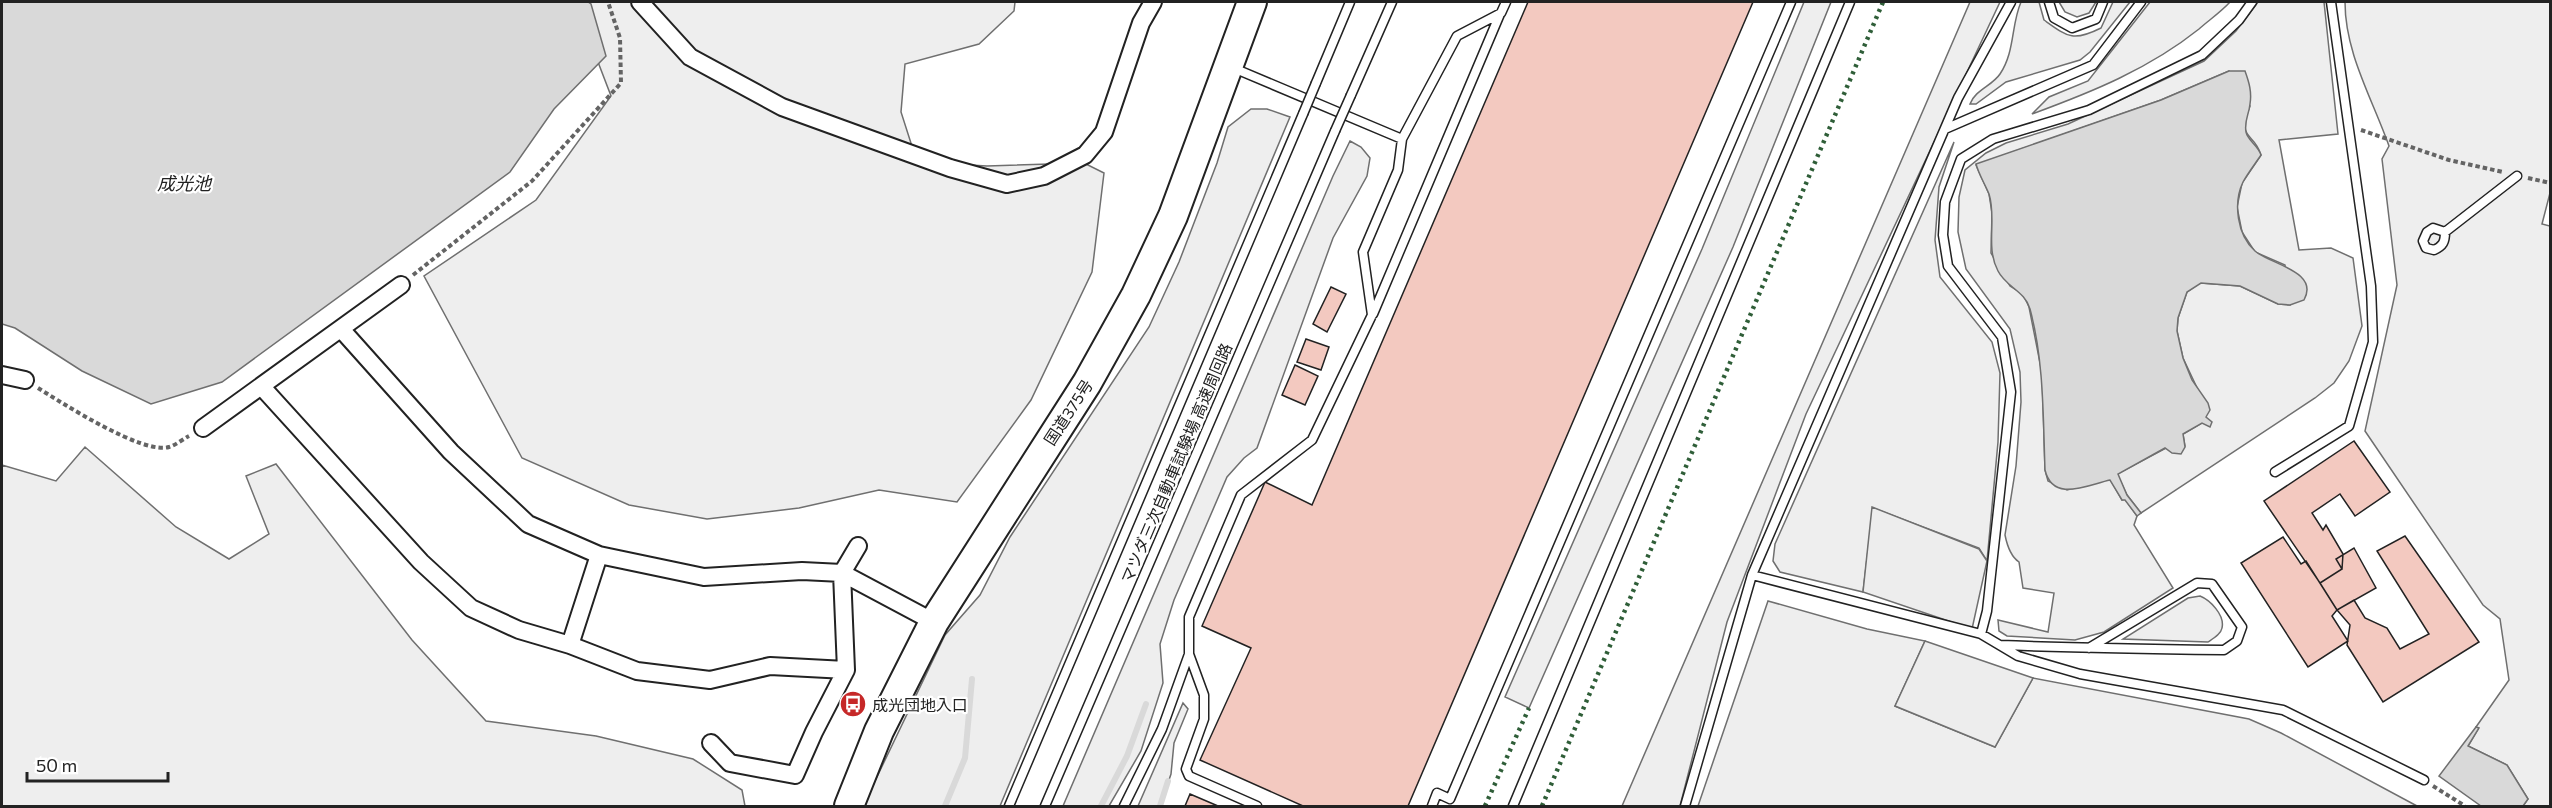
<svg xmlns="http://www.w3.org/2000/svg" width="2552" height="808" viewBox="0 0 2552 808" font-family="Commissioner,'Noto Sans JP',sans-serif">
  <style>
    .green { fill: #eee; stroke: #6f6f6f; stroke-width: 1.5 }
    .parking { fill: #ededed; stroke: #6f6f6f; stroke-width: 1.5 }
    .water { fill: #d9d9d9; stroke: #6f6f6f; stroke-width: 1.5 }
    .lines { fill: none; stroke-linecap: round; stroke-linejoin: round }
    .stream { stroke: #d9d9d9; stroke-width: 6 }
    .building { fill: #f3c9c0; stroke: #222; stroke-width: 1.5 }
    .service-casing { stroke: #222; stroke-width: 11 }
    .minor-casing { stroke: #222; stroke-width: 20 }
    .trunk-casing { stroke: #222; stroke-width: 32 }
    .path { stroke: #646464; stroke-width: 4; stroke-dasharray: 4.5 3; stroke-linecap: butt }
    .service { stroke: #fff; stroke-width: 8 }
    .minor { stroke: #fff; stroke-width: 16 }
    .trunk { stroke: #fff; stroke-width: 28 }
    .service-bridge-casing { stroke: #222; stroke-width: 11; stroke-linecap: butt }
    .service-bridge { stroke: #fff; stroke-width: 8 }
    .hedge { stroke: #2f5e38; stroke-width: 4.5; stroke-dasharray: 3 4.5; stroke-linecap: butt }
    .labels { text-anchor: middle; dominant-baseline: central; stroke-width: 4.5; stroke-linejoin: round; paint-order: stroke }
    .street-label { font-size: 16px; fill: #222; stroke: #fff }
    .poi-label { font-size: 16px; fill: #222; stroke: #fff; text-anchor: start }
    .water-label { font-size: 18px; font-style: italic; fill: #222; stroke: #fff }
  </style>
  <rect width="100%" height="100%" fill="#fff"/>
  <path class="green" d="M575,2H1015L1014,11L979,44L905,64L901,112L917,162L987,166L1084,163L1104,173L1092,272L1031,400L957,502L879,490L799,508L707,519L629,505L522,458L424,276L536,200L611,96Z
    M1804,2H1831L1733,247L1529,708L1505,697L1702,249Z
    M1970,2H2000L1806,414L1727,622L1680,806H1622Z
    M2021,2H2039L2044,20C2068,37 2073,42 2101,28L2113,2H2130L2090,52L2080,60L2006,82L1976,104H1970C1975,90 1992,86 2000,74C2015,52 2011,25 2021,2Z
    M2059,2H2096L2089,13L2077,17L2065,12Z
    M2150,2H2230C2221,12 2209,20 2199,29C2149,69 2092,92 2032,114L2049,97L2088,81Z
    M2258,2H2324L2338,134L2279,140L2299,250L2331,248L2353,258L2362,326L2349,361L2334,383L2315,398L2141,513L2127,495L2117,474L2166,448L2185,446L2183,434L2202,423L2206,417L2199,392L2183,358L2177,331L2178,318L2187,292L2200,283L2240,286L2278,304L2290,305L2285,265L2255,252L2242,232L2237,207L2242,183L2261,155C2254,131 2236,141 2250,106L2229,71L2161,100L1976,165L1989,194L1992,213L1991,253L2010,286L2023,294L2029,307L2042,373L2045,470L2048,481L2067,490L2110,479L2122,500L2125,499L2137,516L2134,525L2173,588L2104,632L2075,640L2007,636L1999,631L1998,620L2048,632L2054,593L2023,588L2019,562C2010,556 2007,545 2005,535L2016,466L2021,402L2020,372L2010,329L1966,269L1958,232L1959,197L1965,170L1986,153L2006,143L2068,124L2204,61L2236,31Z
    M2345,2H2550V193L2542,224L2550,226V806H2523L2528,799L2507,765L2468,746L2478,729L2476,727L2509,680L2500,619L2483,605L2365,431L2397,285L2382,159L2389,146C2372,98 2345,53 2345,2Z
    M1251,109H1267L1290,117L1000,806H863L945,635L980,595L1010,537L1149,327L1179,262L1217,163L1228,127Z
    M1350,141L1361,147L1370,158L1367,176L1333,238L1257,448L1244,458L1227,477L1174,600L1160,644L1163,683L1141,751L1109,806H1063L1333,176Z
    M1954,142L1939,187L1935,240L1940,277L1992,342L2000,373L1998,442L1987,561L1979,548L1873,508L1863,592L1780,572L1773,561L1775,544Z
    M85,447L176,527L229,559L269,534L246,476L276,464L412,640L486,721L596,736L693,759L742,790L745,806H2V465L56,481Z
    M2200,596C2210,600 2225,615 2222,628C2221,634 2214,638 2208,642L2123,639L2188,598Z
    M1768,601L1867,629L1925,641L1895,706L1995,747L2033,678L2249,719L2281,733L2417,806H1698Z
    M1183,703L1188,709L1174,743L1171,774L1160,806H1138Z"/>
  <path class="parking" d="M1872,507L1979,549L1987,561L1972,629L1863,592Z
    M1925,641L2033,678L1995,747L1895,706Z"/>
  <path class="water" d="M2,2H588L591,4L606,56L554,109L510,172L222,382L151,404L82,371L15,328L2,324Z
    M2229,71H2245C2249,82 2252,92 2250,104C2249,115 2244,120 2246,132C2248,141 2258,145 2261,155C2255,164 2248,173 2243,182C2233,203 2237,235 2255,251C2269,264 2320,271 2304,300L2290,305L2278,304L2240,286L2201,283L2187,292L2178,318L2177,331L2183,358L2192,380L2208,403L2210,410L2206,417L2212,422L2210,427L2202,423L2183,434L2185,447L2181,454L2172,453L2165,448L2118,474L2127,495L2141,513L2137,516L2125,500H2122L2110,480C2087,485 2053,503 2045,470C2043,416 2044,361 2030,309C2025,291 2006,287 1998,271C1985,247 1997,219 1989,194C1985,184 1979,175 1976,164L2161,100Z
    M2476,727L2479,728L2468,746L2507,765L2528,799L2523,806H2481L2439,776Z"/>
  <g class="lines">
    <path class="stream" d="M945,806L965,758L972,679
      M1101,806L1127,756L1146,704
      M1160,806L1168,781"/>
  </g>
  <path class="building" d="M1528,2H1753L1408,806H1303L1200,760L1251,648L1202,626L1265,482L1312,505Z
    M1331,287L1346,294L1327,332L1313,324Z
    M1306,339L1329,347L1321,370L1297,362Z
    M1295,365L1318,376L1305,405L1282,395Z
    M2354,441L2390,492L2355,516L2340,494L2312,513L2323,530L2326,525L2343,554L2342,569L2320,583L2264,501Z
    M2405,536L2479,642L2383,702L2347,645L2350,625L2337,610L2354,600L2365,618L2387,628L2400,649L2429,634L2377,551Z
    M2283,537L2301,564L2306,561L2337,610L2332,616L2348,641L2308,667L2241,563Z
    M2354,548L2376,588L2337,610L2320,583L2342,569L2336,559Z
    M1190,794L1218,806H1185Z"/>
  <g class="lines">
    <defs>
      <path id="service" d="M2049,2L2054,18L2072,28L2096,19L2103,2
        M1231,67L1402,139
        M1316,83L1350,2
        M1351,95L1392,2
        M1945,129L2093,65L2141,2
        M2445,232L2433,228L2427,232L2423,241L2426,248L2434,250C2443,246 2445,242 2445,232L2517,176
        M1373,314L1500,14
        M2275,472L2349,426L2373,342L2371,286L2331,2
        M1752,575L1981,634L2018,656L2080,674L2283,710L2424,780
        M1981,634L1987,611L2011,392L2002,337L1948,266L1943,235L1945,202L1961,159L1993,139L2089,110L2202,55L2239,20L2252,2
        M2000,645C2075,648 2149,649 2224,650L2237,641L2242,627L2212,584L2197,583L2089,648
        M1009,806L1303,114
        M1045,806L1335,131
        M1124,806L1162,729L1189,654
        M1257,806L1189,776L1186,769L1204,719V695L1189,654V617L1241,495L1312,440L1372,315L1363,252L1398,170L1402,139L1457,36L1501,13L1506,2
        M1432,806L1437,793L1450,799L1791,2
        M1513,806L1850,2
        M1685,806L1752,575L1958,98L2011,2"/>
      <path id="minor" d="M640,2L690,57L782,107L950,168L1007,184L1044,176L1085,155L1104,132L1141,23L1153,2
        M341,329L451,452L528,524L599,555L704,577L802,571L842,573L934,622
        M2,375L25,380
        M262,387L421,562L471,608L519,630L570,645L637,671L710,680L770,666L846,670
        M203,428L401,285
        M570,645L599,555
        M711,743L730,763L795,775L814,732L846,670L842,573L858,546"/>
      <path id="trunk" d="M849,806L879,731L934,622L1087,383L1136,295L1173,216L1252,2"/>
    </defs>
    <use href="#service" class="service-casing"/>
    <use href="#minor" class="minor-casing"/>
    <use href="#trunk" class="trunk-casing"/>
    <path class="path" d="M2361,130L2449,160L2503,172
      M2528,178L2550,183
      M413,275L532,181L621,83L620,38L608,2
      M38,388C62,403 143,455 169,447C176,445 183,439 189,436
      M2433,786L2465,806"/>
    <use href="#service" class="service"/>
    <use href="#minor" class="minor"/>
    <use href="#trunk" class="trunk"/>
    <defs>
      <path id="service-bridge" d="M1303,114L1316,83
        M1335,131L1351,95"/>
    </defs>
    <use href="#service-bridge" class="service-bridge-casing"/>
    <use href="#service-bridge" class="service-bridge"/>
    <path class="hedge" d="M1485,806L1529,708
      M1542,806L1883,2"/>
  </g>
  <defs>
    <symbol id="bus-disc" viewBox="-11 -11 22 22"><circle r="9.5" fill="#c62828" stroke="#fff"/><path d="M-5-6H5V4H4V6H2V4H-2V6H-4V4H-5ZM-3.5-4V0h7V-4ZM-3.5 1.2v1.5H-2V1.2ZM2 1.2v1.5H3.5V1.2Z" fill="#fff"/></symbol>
  </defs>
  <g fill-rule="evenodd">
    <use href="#bus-disc" x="838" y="689" width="30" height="30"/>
  </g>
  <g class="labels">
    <g class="street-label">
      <text transform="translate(1068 412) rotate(-57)">国道375号</text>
      <text transform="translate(1176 463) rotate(-67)">マツダ三次自動車試験場 高速周回路</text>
    </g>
    <g class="poi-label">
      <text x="872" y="704">成光団地入口</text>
    </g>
    <g class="water-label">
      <text x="184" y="183">成光池</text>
    </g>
  </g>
  <rect width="2552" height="808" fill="none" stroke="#222222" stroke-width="6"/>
  <path d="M27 772v9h141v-9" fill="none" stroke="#222222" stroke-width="3"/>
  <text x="36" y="772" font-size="18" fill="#222222" stroke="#ffffff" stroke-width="4.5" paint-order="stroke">50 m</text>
</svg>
